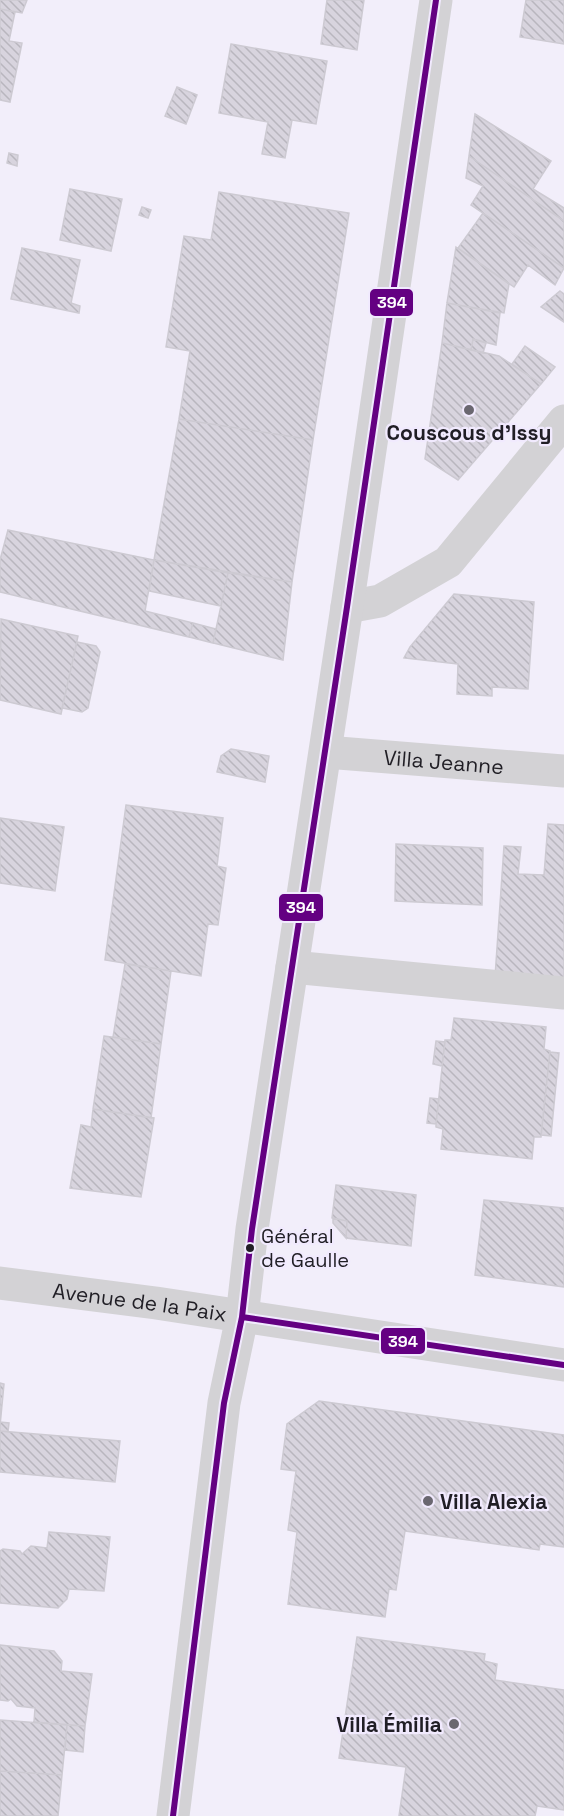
<svg xmlns="http://www.w3.org/2000/svg" width="564" height="1816" viewBox="0 0 564 1816" font-family="'Space Grotesk',sans-serif">
  <style>
    .building { fill: url(#building-back-hatch); stroke: #cdcad2; stroke-width: 1.5 }
    .lines { fill: none; stroke-linecap: round; stroke-linejoin: round }
    .minor { stroke: #d3d2d5; stroke-width: 33 }
    .major { stroke: #d3d2d5; stroke-width: 33 }
    .bus-1-casing { stroke: #f1eafe; stroke-width: 10 }
    .bus-1 { stroke: #640082; stroke-width: 6 }
    .poi-dot { fill: #6a6770; stroke: #f1eafe; stroke-width: 2 }
    .bus-dot { fill: #201e25; stroke: #f1eafe; stroke-width: 2 }
    .labels { text-anchor: middle; dominant-baseline: central; stroke-width: 4.5; stroke-linejoin: round; paint-order: stroke }
    .bus-label { font-size: 20px; fill: #201e25; stroke: #f1eafe; text-anchor: start }
    .poi-label { font-size: 21px; font-weight: bold; fill: #201e25; stroke: #f1eafe }
    .street-label { font-size: 21px; fill: #201e25; stroke: #f1eafe }
    .line-badge { stroke: #f1eafe; stroke-width: 2 }
    .badge-label { font-size: 16px; text-anchor: middle; font-weight: bold; fill: #fff }
  </style>
  <defs>
    <pattern id="building-back-hatch" width="6" height="6" patternUnits="userSpaceOnUse" patternTransform="scale(1.5)"><rect width="6" height="6" fill="#d8d4de"/><path d="M-1 5l2 2M0 0l6 6M5-1l2 2" fill="none" stroke="#b9b6be"/></pattern>
  </defs>
  <rect width="100%" height="100%" fill="#f2eefa"/>
  <path class="building" d="M0,0H27L22,13L0,9Z
    M327,0H364L357,50L321,44Z
    M526,0H564V44L520,37Z
    M0,9L15,12L9,41L22,43L10,102L0,100Z
    M231,44L327,61L316,124L292,120L285,158L262,154L268,122L219,113Z
    M177,87L197,95L186,124L165,116Z
    M475,114L551,161L533,189L564,208V221L469,156Z
    M9,153L18,155L17,166L7,163Z
    M469,156L564,221V268L471,205L483,186L466,178Z
    M70,189L122,199L111,251L60,240Z
    M219,192L349,213L313,440L179,419L190,351L166,347L184,236L211,240Z
    M142,207L151,210L148,218L139,215Z
    M483,213L564,268L555,285L528,265L514,287L458,248Z
    M456,247L509,284L504,313L447,303Z
    M22,248L80,260L71,303L80,306L79,313L11,299Z
    M560,291L564,294V322L541,307Z
    M447,303L500,313L496,345L473,339L471,350L442,343Z
    M473,339L486,343L483,353L471,350Z
    M442,343L499,356L541,384L458,480L425,459Z
    M525,346L555,367L541,384L512,364Z
    M179,419L313,440L292,582L154,560Z
    M8,530L154,560L145,611L193,623L189,637L0,592V560Z
    M154,560L228,573L221,606L149,591Z
    M228,573L292,582L283,660L213,643Z
    M454,594L534,602L528,689L492,687V696L457,694L458,664L404,658L410,647Z
    M1,619L78,636L61,714L0,700Z
    M193,623L216,629L213,643L189,637Z
    M77,642L96,646L100,652L88,708L82,712L62,708Z
    M231,749L269,756L265,782L217,772L221,756Z
    M126,805L223,818L217,866L226,868L218,925L208,924L201,976L105,960Z
    M0,818L64,827L55,891L0,883Z
    M548,824L564,825V980L495,977L504,846L521,847L518,874L544,875Z
    M396,844L483,848L482,905L395,901Z
    M125,964L171,971L161,1044L113,1037Z
    M454,1018L546,1027L544,1049L550,1051L541,1137H534L532,1159L441,1149L443,1129L436,1127V1124L445,1040H451Z
    M104,1036L161,1044L151,1118L93,1109Z
    M436,1041L445,1042L442,1066L433,1064Z
    M550,1052L559,1053L551,1136L541,1135Z
    M430,1098L439,1099L436,1124L427,1123Z
    M93,1109L154,1118L141,1197L70,1188L81,1125L91,1127Z
    M336,1185L416,1195L411,1246L346,1238L347,1221L332,1218Z
    M484,1200L564,1208V1287L475,1275Z
    M333,1218L347,1221L346,1238L333,1223Z
    M0,1383L4,1384L0,1426Z
    M319,1401L564,1435V1547L540,1544L539,1550L405,1531L396,1590L389,1589L385,1617L288,1604L297,1532L288,1530L296,1471L281,1469L287,1424Z
    M0,1422L9,1423L8,1432L0,1431Z
    M0,1431L120,1441L115,1482L0,1472Z
    M49,1532L110,1537L104,1591L69,1589L67,1599L58,1608L0,1603V1551L3,1549L20,1551L22,1554L31,1546L47,1548Z
    M357,1637L485,1654L484,1661L497,1664L495,1680L564,1690V1810L537,1806L535,1816H399L406,1767L339,1758Z
    M0,1645L54,1651L62,1661L61,1671L92,1674L85,1726L34,1722L35,1708L17,1706L11,1699L8,1701L0,1700Z
    M0,1720L67,1725L62,1775L0,1771Z
    M67,1725L85,1726L83,1752L65,1750Z
    M0,1771L62,1775L58,1816H0Z"/>
  <g class="lines">
    <g class="minor">
      <path d="M347,607L380,601L448,562L564,421"/>
      <path id="s1" d="M326,752L564,771"/>
      <path d="M292,967L564,993"/>
    </g>
    <g class="major">
      <path id="s2" d="M0,1283L156,1303L564,1365"/>
      <path d="M173,1816L224,1403L242,1317L252,1229L347,607L436,0"/>
    </g>
    <defs>
      <path id="bus-1" d="M242,1317L564,1365
        M173,1816L224,1403L242,1317L252,1229L347,607L436,0"/>
    </defs>
    <use href="#bus-1" class="bus-1-casing"/>
    <use href="#bus-1" class="bus-1"/>
  </g>
  <g class="poi-dot">
    <circle cx="469" cy="410" r="6"/>
    <circle cx="428" cy="1501" r="6"/>
    <circle cx="454" cy="1724" r="6"/>
  </g>
  <circle class="bus-dot" cx="250" cy="1248" r="5"/>
  <g class="labels">
    <g class="bus-label">
      <text x="261" y="1236">Général<tspan x="261" dy="24">de Gaulle</tspan></text>
    </g>
    <g class="poi-label">
      <text x="469" y="432">Couscous d'Issy</text>
      <text x="440" y="1501" text-anchor="start">Villa Alexia</text>
      <text x="442" y="1724" text-anchor="end">Villa Émilia</text>
    </g>
    <g class="street-label">
      <text stroke="none"><textPath href="#s1" startOffset="118">Villa Jeanne</textPath></text>
      <text stroke="none"><textPath href="#s2" startOffset="141">Avenue de la Paix</textPath></text>
    </g>
  </g>
  <g class="line-badge">
    <rect x="369" y="288" width="45" height="29" rx="6" fill="#640082"/>
    <rect x="278" y="893" width="46" height="29" rx="6" fill="#640082"/>
    <rect x="380" y="1327" width="46" height="28" rx="6" fill="#640082"/>
  </g>
  <g class="badge-label">
    <text x="392" y="308">394</text>
    <text x="301" y="913">394</text>
    <text x="403" y="1347">394</text>
  </g>
</svg>
